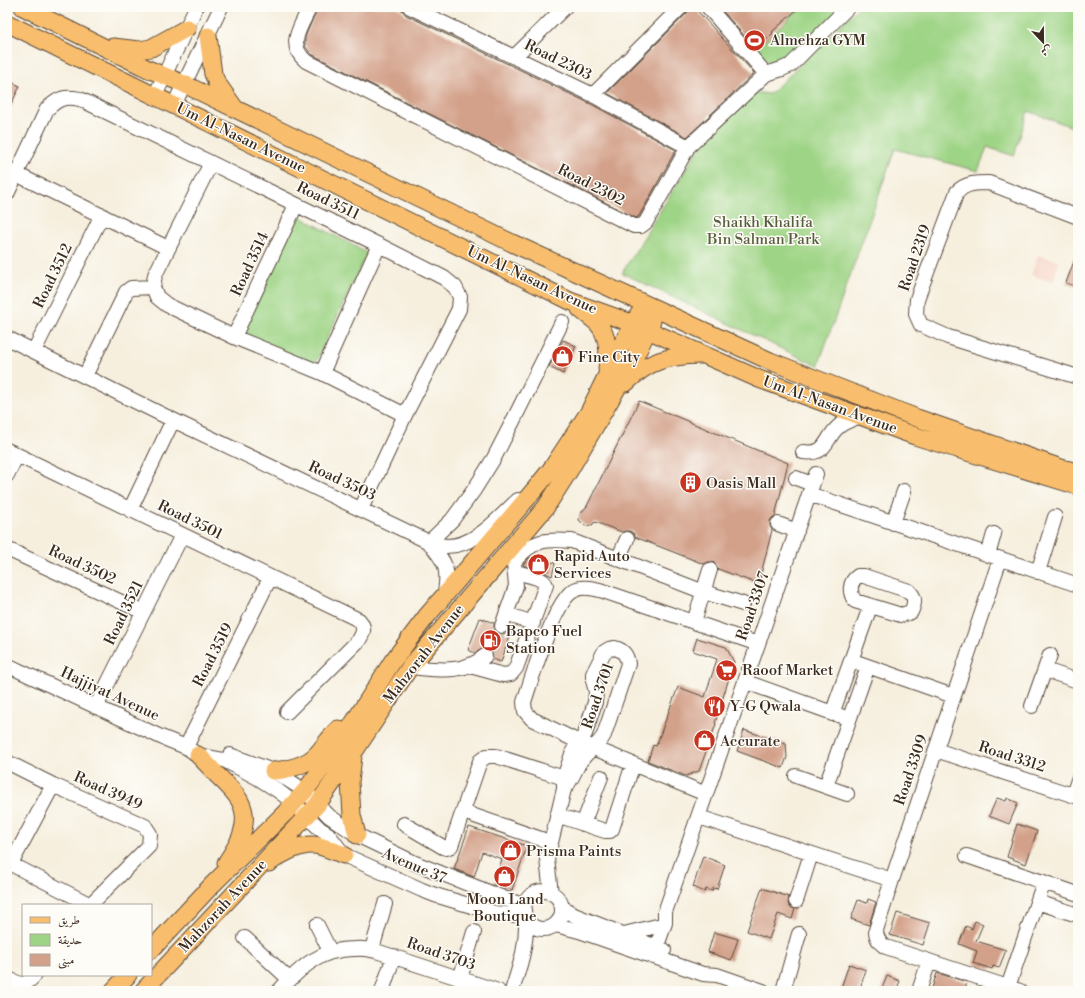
<svg xmlns="http://www.w3.org/2000/svg" width="1085" height="998" viewBox="0 0 1085 998" font-family="'Libre Bodoni',Amiri,serif">
  <style>
    .built { fill: #f6d2c3 }
    .green { fill: #9ed485; stroke: #6c7f52 }
    .building { fill: #d3a18a }
    .lines { fill: none; stroke-linecap: round; stroke-linejoin: round }
    .minor-tunnel { stroke: #d1c8b8; stroke-width: 14; stroke-dasharray: 14 7; stroke-linecap: butt }
    .minor-casing { stroke: #57483b; stroke-width: 16 }
    .major-casing { stroke: #57483b; stroke-width: 19 }
    .minor { stroke: #fff; stroke-width: 14 }
    .major { stroke: #f9be6d; stroke-width: 17 }
    .labels { text-anchor: middle; dominant-baseline: central; stroke-width: 3; stroke-linejoin: round; paint-order: stroke }
    .poi-label { font-size: 15px; fill: #3b2a1e; stroke: #fdfcf7; text-anchor: start }
    .street-label { font-size: 15px; fill: #3b2a1e; stroke: #fdfcf7 }
    .park-label { font-size: 15px; fill: #595d3d; stroke: #fdfcf7 }
  </style>
  <rect width="100%" height="100%" fill="#fdfcf7"/>
  <filter id="ink" filterUnits="userSpaceOnUse"><feTurbulence type="fractalNoise" baseFrequency=".025" numOctaves="2"/><feDisplacementMap in="SourceGraphic" scale="8" xChannelSelector="R" yChannelSelector="G"/><feConvolveMatrix kernelMatrix="1 2 1 2 8 2 1 2 1" color-interpolation-filters="sRGB"/></filter>
  <filter id="wash" filterUnits="userSpaceOnUse"><feTurbulence type="fractalNoise" baseFrequency=".012" numOctaves="4" result="noise"/><feDisplacementMap in="SourceGraphic" scale="16" xChannelSelector="R" yChannelSelector="G"/><feGaussianBlur stdDeviation="0.9" result="paint"/><feColorMatrix in="noise" values="0 0 0 0 0 0 0 0 0 0 0 0 0 0 0 0 0 1.4 0 .05"/><feComposite in="paint" operator="in"/></filter>
  <g filter="url(#wash)">
    <rect width="100%" height="100%" fill="#f6efde"/>
    <path class="built" d="M1038,255L1059,261L1053,283L1031,275Z"/>
    <path class="green" d="M801,7H841L783,66L775,68L748,41L756,31L765,41Z
      M859,7H1078V129L1028,111L1014,156L987,147L978,171L895,149L818,366L622,273L696,153L752,92L770,94Z
      M297,215L367,253L312,370L241,336Z"/>
    <g id="blocks">
      <path class="building" d="M318,7H396L402,10L406,15L591,104L676,150L639,216L636,218L311,54L305,46V37Z
        M689,7H694L754,73L687,137L607,93L687,13Z
        M719,7H800L772,32L773,33L765,41L755,30L747,39Z
        M7,80L20,86L7,113Z
        M1077,253L1078,254V287L1066,283Z
        M563,340L576,346L563,374L549,367Z
        M639,401L788,463L775,516L772,518L770,521V526L772,530L759,582L750,581L718,569L716,565L713,562H708L704,564L635,537L634,534L630,531H626L622,532L595,522L592,525L585,526L579,520L580,514L587,506Z
        M529,558H534L555,563L552,576L539,570L523,565Z
        M480,618L494,623V628L499,634H504L510,629L512,630L501,662L493,659L492,651L488,648H484L475,653L468,650Z
        M697,638L726,647L734,662L715,723L716,724L699,771L686,776L648,761L653,745L656,746L678,687L705,697L717,659L693,651Z
        M744,730L786,744L787,757L783,768L737,751Z
        M997,798L1006,801L1007,798L1018,803L1009,824L989,816Z
        M1017,824L1037,831L1026,864L1007,857Z
        M469,827L527,846L512,890L494,884L502,859L482,852L474,877L454,869Z
        M703,856L725,865L717,889L713,888L712,891L706,889L705,892L693,887Z
        M762,888L789,897L788,904L790,907L795,909L792,919L778,914L769,939L747,931Z
        M868,899L876,902L869,925L851,919L858,900L867,903Z
        M897,913L930,923L923,945L890,935Z
        M975,921L983,924L976,941L1006,950L999,968L993,966L992,969L973,963L977,951L959,944L966,926L972,929Z
        M714,932L738,939L731,960L708,952Z
        M849,964L866,970L859,991H840Z
        M937,973L967,982L964,991H931Z
        M887,976L900,981L896,991H881Z"/>
    </g>
  </g>
  <g filter="url(#ink)">
    <use href="#blocks" fill-opacity="0" stroke="#57483b" stroke-width="1"/>
    <g class="lines">
      <path class="minor-tunnel" d="M485,656L491,648L502,626"/>
      <defs>
        <path id="minor" d="M310,7C301,26 286,45 306,61L634,226H641L646,222L688,147L766,74L782,69L791,65L848,7
          M410,7L593,95L688,147
          M708,7L766,74
          M514,57L565,7
          M593,95L681,7
          M155,96L196,7
          M174,105L221,7
          M211,163L155,275L153,287L157,297L167,305L234,337L322,373L405,415
          M16,174L168,248
          M7,194L47,109C59,98 64,96 80,99L379,245L444,278L455,287L460,297L459,309L405,415L361,509
          M1078,217L989,183C976,183 966,183 957,192L917,299L916,314L921,325L948,337L1078,377
          M234,337L296,205
          M7,338L173,420L429,542C434,543 441,546 447,546C476,546 498,518 518,500
          M34,351L102,215
          M322,373L379,245
          M85,376L126,292L131,288L153,287
          M7,450L359,620C365,627 364,632 359,640L287,712
          M803,452C826,455 824,442 836,429C842,422 853,419 861,416
          M7,475L17,455
          M796,478L812,484
          M809,494L1078,585
          M130,510L173,420
          M893,523L904,491
          M778,524L797,531
          M429,542L452,520L474,490L494,458L513,421L562,322
          M429,542C445,562 449,566 445,593
          M7,549L143,612
          M988,555L994,534
          M618,559L627,539
          M1000,559L892,880L876,930C876,938 879,943 886,947L1020,991
          M514,562C533,539 545,539 572,541L704,592L743,604
          M1038,572L1055,517
          M858,576H864L909,591C916,598 915,603 911,612L901,615L855,601C849,593 849,582 858,576Z
          M506,614L533,623
          M694,622L710,570
          M502,626L516,586L514,563
          M615,648C623,650 627,655 628,664L604,735C599,745 589,750 582,759C575,768 572,781 564,789V778L573,751L585,734L595,702L596,692L593,680V674L604,652L609,649Z
          M859,663L953,696
          M7,665L161,737L186,747L198,755L224,760L258,778L277,790L294,803L320,829L328,834L344,855L422,890L435,895L495,913L524,916
          M470,666L503,675L511,674L516,668L546,585C542,576 524,575 515,572
          M410,667C435,669 464,675 485,656
          M1045,670L1078,681
          M746,682L841,716
          M1032,706L1050,655
          M96,707L182,535
          M832,714L870,607
          M186,747L270,578
          M936,750L1078,797
          M230,755L273,771L285,778L305,791L329,816L357,835L415,863L524,906
          M7,762L53,785L145,826L150,834L149,846L90,905
          M796,776L847,794
          M826,786L868,666
          M706,794L579,742L532,719L525,711L524,702C531,681 555,600 573,591C581,586 590,588 600,590L758,644
          M1073,795L1078,780
          M463,812L550,842
          M557,815L605,831H610L612,829L633,764
          M699,817L892,880
          M404,824L443,847L446,848L451,846L480,761L487,756H496L564,778
          M583,824L601,777
          M967,856L1078,894
          M7,862L85,902L86,905
          M11,864L53,785
          M524 910a19 19 0 1 1 38 0a19 19 0 1 1-38 0Z
          M551,893L547,859L564,789
          M796,901L811,854
          M1037,902L1078,915
          M562,907L574,915L664,950
          M317,925L330,951
          M556,925L579,931L703,974L717,975L763,991
          M624,934L657,926
          M245,938L290,980
          M372,949L385,904
          M653,957L665,923V912L758,644L816,474
          M7,978C20,985 25,987 35,975
          M460,979L474,932
          M1008,987L1044,882
          M279,991C301,967 320,949 354,949C362,948 369,949 376,951L498,991
          M382,991L394,956
          M512,991C520,965 527,947 526,919
          M783,991L799,934
          M919,991L929,961"/>
        <path id="major" d="M23,7L148,69L184,84L512,243L770,361L917,418L1061,468L1078,472
          M7,23L570,301L634,324L759,379L915,436L1078,486
          M208,36L213,74L217,83L234,107
          M113,47L139,50L151,48L187,28
          M580,309C585,313 590,317 595,321C609,333 609,353 607,369
          M626,383C649,360 668,356 700,355
          M198,755C204,761 211,768 217,775C234,791 251,806 242,833C239,844 232,853 226,863
          M353,756L350,782L352,815L357,835
          M273,771C288,770 308,765 318,753C325,745 331,736 338,729
          M269,863C281,854 299,844 314,845C324,846 335,852 344,855
          M151,950L212,885L285,813L305,791L342,741L392,662L426,617L536,488L552,468L589,412L621,346L639,314
          M113,991L128,975
          M143,991L317,805L356,749L410,667L546,507L569,471L633,361L652,321"/>
      </defs>
      <use href="#minor" class="minor-casing"/>
      <use href="#major" class="major-casing"/>
      <use href="#minor" class="minor"/>
      <use href="#major" class="major"/>
    </g>
  </g>
  <defs>
    <symbol id="stadium-disc" viewBox="-11 -11 22 22"><circle r="9.5" fill="#c8321e" stroke="#fdfcf7"/><path d="M0-5a6.5 5 0 1 0 0 10a6.5 5 0 1 0 0-10ZM-3.5-1.8h7v3.6h-7Z" fill="#fff"/></symbol>
    <symbol id="shop-disc" viewBox="-11 -11 22 22"><circle r="9.5" fill="#c8321e" stroke="#fdfcf7"/><path d="M-5-2.5h2.3a2.7 3.5 0 0 1 5.4 0H5L5.5 6h-11ZM-1.5-2.5h3a1.5 2.3 0 0 0-3 0Z" fill="#fff"/></symbol>
    <symbol id="building-disc" viewBox="-11 -11 22 22"><circle r="9.5" fill="#c8321e" stroke="#fdfcf7"/><path d="M-4-6H4V6H1V3H-1V6H-4ZM-2.5-4.3h1.7v1.8h-1.7ZM.8-4.3h1.7v1.8H.8ZM-2.5-1h1.7V.8h-1.7ZM.8-1h1.7V.8H.8Z" fill="#fff"/></symbol>
    <symbol id="fuel-disc" viewBox="-11 -11 22 22"><circle r="9.5" fill="#c8321e" stroke="#fdfcf7"/><path d="M-5.5-6h7V0h2V4h1.3V-2.5L3-4.5l.8-.8L6-3V5H2.5V1h-1V6h-7ZM-4.2-4.7v3.2H.2V-4.7Z" fill="#fff"/></symbol>
    <symbol id="supermarket-disc" viewBox="-11 -11 22 22"><circle r="9.5" fill="#c8321e" stroke="#fdfcf7"/><path d="M-6-5.5h2.5l.6 2H6L4.5 2H-2.5L-4.4-4H-6ZM-1.5 3.2a1.3 1.3 0 1 0 .1 0ZM3 3.2a1.3 1.3 0 1 0 .1 0Z" fill="#fff"/></symbol>
    <symbol id="restaurant-disc" viewBox="-11 -11 22 22"><circle r="9.5" fill="#c8321e" stroke="#fdfcf7"/><path d="M-5-6h1v4h1v-4h1v4h1v-4h1v5L-1.5 .5V6h-2V.5L-5-1ZM5-6V6H3V1.5H1.5Q1.5-4 5-6Z" fill="#fff"/></symbol>
  </defs>
  <g fill-rule="evenodd">
    <use href="#stadium-disc" x="742" y="28" width="25" height="25"/>
    <use href="#shop-disc" x="550" y="344" width="25" height="25"/>
    <use href="#building-disc" x="678" y="470" width="25" height="25"/>
    <use href="#shop-disc" x="526" y="552" width="25" height="25"/>
    <use href="#fuel-disc" x="478" y="628" width="25" height="25"/>
    <use href="#supermarket-disc" x="714" y="658" width="25" height="25"/>
    <use href="#restaurant-disc" x="702" y="694" width="25" height="25"/>
    <use href="#shop-disc" x="692" y="728" width="25" height="25"/>
    <use href="#shop-disc" x="498" y="838" width="25" height="25"/>
    <use href="#shop-disc" x="492" y="864" width="25" height="25"/>
  </g>
  <g class="labels">
    <g class="poi-label">
      <text x="770" y="40">Almehza GYM</text>
      <text x="578" y="357">Fine City</text>
      <text x="706" y="483">Oasis Mall</text>
      <text x="554" y="556">Rapid Auto<tspan x="554" dy="17">Services</tspan></text>
      <text x="506" y="631">Bapco Fuel<tspan x="506" dy="17">Station</tspan></text>
      <text x="742" y="670">Raoof Market</text>
      <text x="730" y="706">Y-G Qwala</text>
      <text x="720" y="741">Accurate</text>
      <text x="526" y="851">Prisma Paints</text>
      <text x="505" y="899" text-anchor="middle">Moon Land<tspan x="505" dy="17">Boutique</tspan></text>
    </g>
    <g class="street-label">
      <text transform="translate(558 60) rotate(26)">Road 2303</text>
      <text transform="translate(241 138) rotate(26)">Um Al-Nasan Avenue</text>
      <text transform="translate(591 185) rotate(27)">Road 2302</text>
      <text transform="translate(328 201) rotate(26)">Road 3511</text>
      <text transform="translate(915 258) rotate(-71)">Road 2319</text>
      <text transform="translate(250 264) rotate(-65)">Road 3514</text>
      <text transform="translate(53 276) rotate(-64)">Road 3512</text>
      <text transform="translate(532 280) rotate(25)">Um Al-Nasan Avenue</text>
      <text transform="translate(830 405) rotate(20)">Um Al-Nasan Avenue</text>
      <text transform="translate(342 481) rotate(25)">Road 3503</text>
      <text transform="translate(190 520) rotate(26)">Road 3501</text>
      <text transform="translate(82 565) rotate(25)">Road 3502</text>
      <text transform="translate(753 606) rotate(-71)">Road 3307</text>
      <text transform="translate(124 613) rotate(-64)">Road 3521</text>
      <text transform="translate(424 654) rotate(-52)">Mahzorah Avenue</text>
      <text transform="translate(213 655) rotate(-63)">Road 3519</text>
      <text transform="translate(110 694) rotate(25)">Hajjiyat Avenue</text>
      <text transform="translate(598 696) rotate(-71)">Road 3701</text>
      <text transform="translate(1012 757) rotate(18)">Road 3312</text>
      <text transform="translate(911 770) rotate(-71)">Road 3309</text>
      <text transform="translate(108 791) rotate(24)">Road 3949</text>
      <text transform="translate(414 866) rotate(23)">Avenue 37</text>
      <text transform="translate(223 906) rotate(-47)">Mahzorah Avenue</text>
      <text transform="translate(441 954) rotate(19)">Road 3703</text>
    </g>
    <g class="park-label">
      <text x="763" y="222">Shaikh Khalifa<tspan x="763" dy="17">Bin Salman Park</tspan></text>
    </g>
  </g>
  <rect width="1085" height="998" fill="none" stroke="#fdfcf7" stroke-width="24"/>
  <rect x="22" y="904" width="130" height="72" fill="#fdfcf7" stroke="#afa8a0"/>
  <rect x="30" y="917" width="20" height="6" fill="#f9be6d" stroke="#afa8a0"/>
  <text x="58" y="924" font-size="12" fill="#3b2a1e">طريق</text>
  <rect x="30" y="934" width="20" height="12" fill="#9ed485" stroke="#afa8a0"/>
  <text x="58" y="944" font-size="12" fill="#3b2a1e">حديقة</text>
  <rect x="30" y="954" width="20" height="12" fill="#d3a18a" stroke="#afa8a0"/>
  <text x="58" y="964" font-size="12" fill="#3b2a1e">مبنى</text>
  <g transform="translate(1043 42) rotate(158)" stroke="#fdfcf7" stroke-width="3" paint-order="stroke">
  <path d="M0-3L7 15L0 10L-7 15Z" fill="#3b2a1e"/>
  <text y="-6" font-size="11" font-weight="bold" text-anchor="middle" fill="#3b2a1e">ش</text>
  </g>
</svg>
